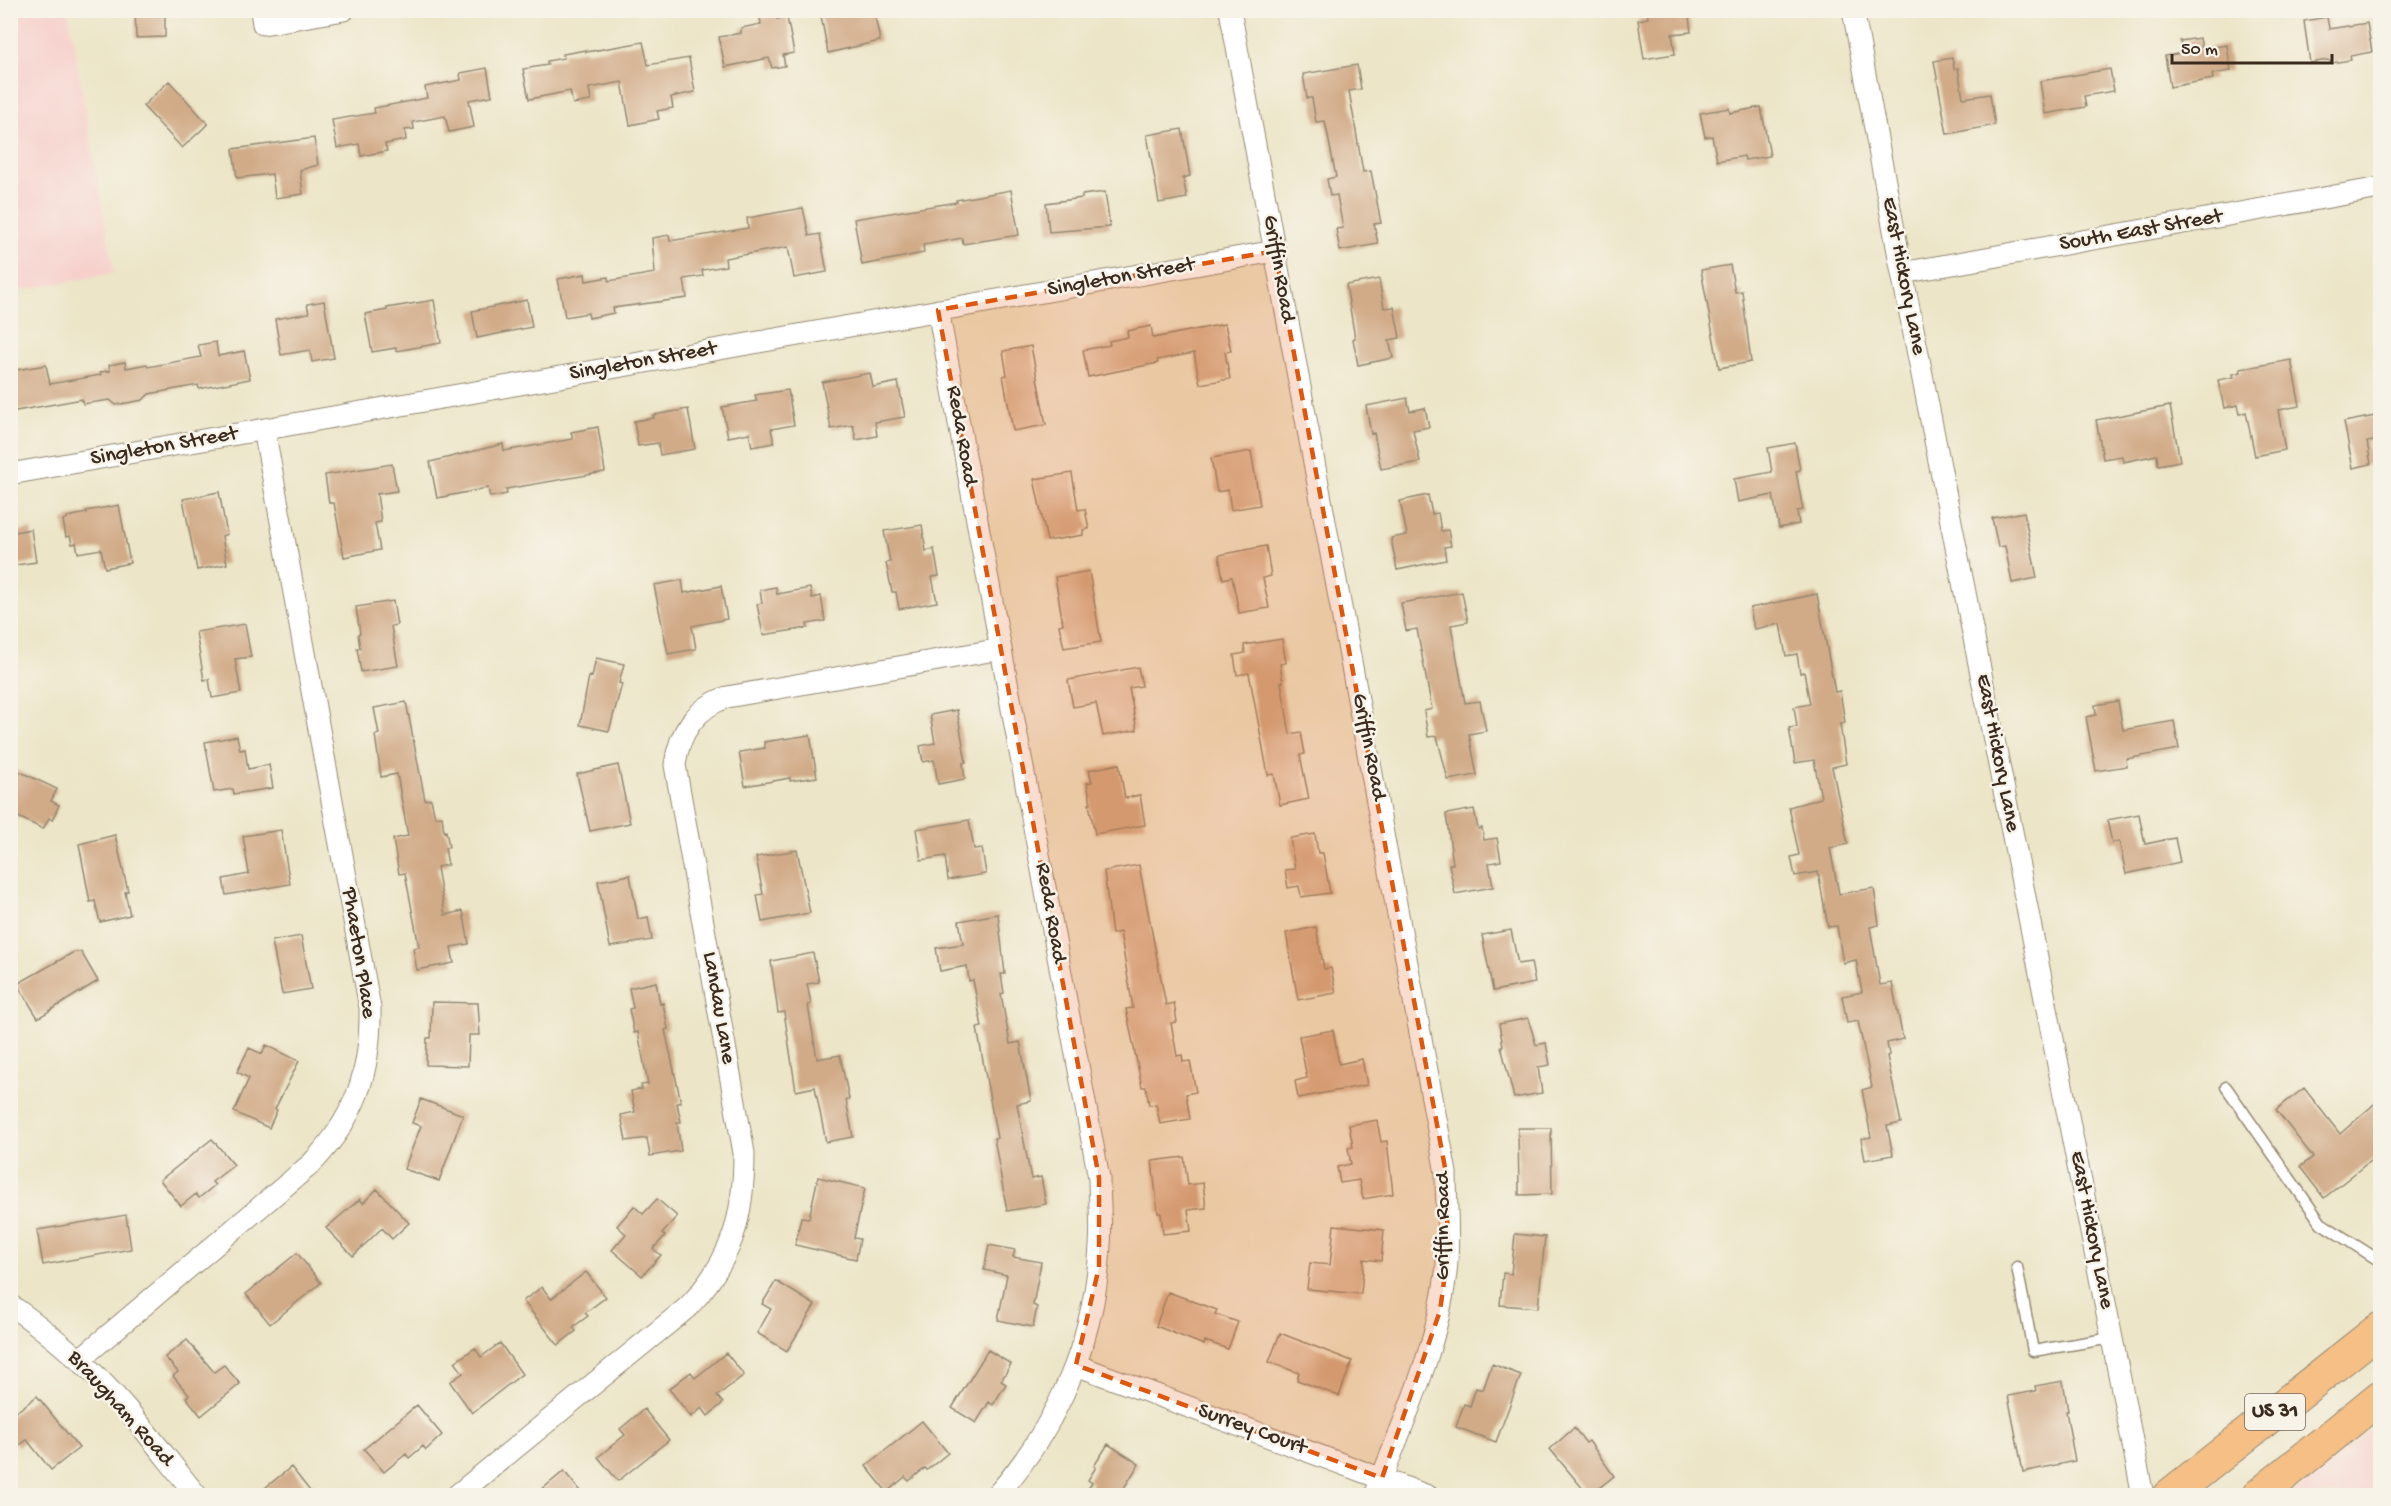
<svg xmlns="http://www.w3.org/2000/svg" width="2391" height="1506" viewBox="0 0 2391 1506" font-family="'Gochi Hand',sans-serif">
  <style>
    .built { fill: #f7d0cc }
    .building { fill: #d1aa87 }
    .lines { fill: none; stroke-linecap: round; stroke-linejoin: round }
    .service-casing { stroke: #948872; stroke-width: 13 }
    .minor-casing { stroke: #948872; stroke-width: 23 }
    .primary-casing { stroke: #948872; stroke-width: 35 }
    .service { stroke: #fff; stroke-width: 10 }
    .minor { stroke: #fff; stroke-width: 21 }
    .primary { stroke: #f5bf86; stroke-width: 33 }
    .marked { fill: #df570d; fill-opacity: 0.2; stroke: #df570d; stroke-width: 4.5; stroke-dasharray: 12 8; stroke-linejoin: round }
    .labels { text-anchor: middle; dominant-baseline: central; stroke-width: 5; stroke-linejoin: round; paint-order: stroke }
    .shield { fill: #f7f3e8; stroke: #73665b; stroke-width: 1.5 }
    .shield-label { font-size: 21px; font-weight: bold; fill: #3b2a1e }
    .street-label { font-size: 22px; fill: #3b2a1e; stroke: #f7f3e8 }
  </style>
  <rect width="100%" height="100%" fill="#f7f3e8"/>
  <filter id="ink" filterUnits="userSpaceOnUse"><feTurbulence type="fractalNoise" baseFrequency=".0167" numOctaves="2"/><feDisplacementMap in="SourceGraphic" scale="12" xChannelSelector="R" yChannelSelector="G"/><feConvolveMatrix kernelMatrix="1 2 1 2 8 2 1 2 1" color-interpolation-filters="sRGB"/></filter>
  <filter id="wash" filterUnits="userSpaceOnUse"><feTurbulence type="fractalNoise" baseFrequency=".008" numOctaves="4" result="noise"/><feDisplacementMap in="SourceGraphic" scale="24" xChannelSelector="R" yChannelSelector="G"/><feGaussianBlur stdDeviation="1.35" result="paint"/><feColorMatrix in="noise" values="0 0 0 0 0 0 0 0 0 0 0 0 0 0 0 0 0 1.4 0 .05"/><feComposite in="paint" operator="in"/></filter>
  <g filter="url(#wash)">
    <rect width="100%" height="100%" fill="#ece5c7"/>
    <path class="built" d="M11,10L68,11L114,273L11,292Z
      M2380,1422V1495H2289H2290Z"/>
    <g id="blocks">
      <path class="building" d="M135,10H165V37L136,38Z
        M853,10H874L880,41L828,53L821,16Z
        M1647,10H1688L1691,32L1672,34L1675,54L1644,59L1638,20L1648,18Z
        M776,15L777,19L787,17L794,53L783,55L785,66L772,68L769,58L725,67L719,37L741,33V28L761,24L760,18Z
        M2327,17L2329,29L2367,23L2372,52L2350,56L2351,60L2332,63L2328,60L2310,63L2304,21Z
        M2200,38L2202,49L2227,45L2231,71L2212,74L2213,79L2170,87L2165,56L2182,53L2180,41Z
        M643,42L648,65L689,58L695,92L671,97L673,108L657,111L659,119L630,125L622,82L589,88L591,101L573,104L570,91L529,99L523,69L548,65L547,61L564,58L563,54L586,50V52Z
        M1952,58L1954,69L1958,68L1963,98L1990,94L1995,125L1947,134L1934,61Z
        M1357,65L1361,89L1349,91L1363,172L1371,171L1381,223L1374,224L1378,244L1340,251L1336,229L1343,228L1337,195L1330,196L1327,179L1336,177L1325,121L1316,122L1312,98H1307L1303,74Z
        M487,68L492,96L469,100L474,127L449,132L445,116L413,122L414,129L405,130L406,140L385,144L387,151L361,156L359,144L337,148L332,120L375,113L374,108L427,98L425,87L461,80L460,73Z
        M2110,69L2114,91L2084,96L2086,107L2045,114L2040,81Z
        M169,81L208,124L182,148L143,106Z
        M1761,107L1770,156L1745,160L1744,156L1717,161L1712,136L1705,137L1700,113L1729,108L1730,113Z
        M1182,129L1190,176L1183,178L1187,198L1159,203L1147,135Z
        M314,138L318,165L300,170L303,194L275,198L272,174L237,178L233,149Z
        M1011,190L1019,235L963,244L962,238L923,245L924,253L862,265L854,219L957,202L956,200Z
        M1105,192L1110,227L1049,232L1046,203L1082,198V195Z
        M803,208L809,236L820,234L827,272L794,278L788,247L725,258L726,266L702,270L703,276L684,279L687,298L613,308L614,313L589,318L588,313L565,317L558,279L585,274L586,281L608,277L609,281L655,273L652,238L669,235L670,241L748,228L747,218Z
        M1730,265L1735,292L1742,291L1751,362L1719,368L1701,270Z
        M1379,279L1384,308L1394,307L1400,338L1389,340L1393,358L1358,365L1353,339L1355,338L1346,285Z
        M434,300L441,343L396,351V348L372,352L365,314L387,310V308Z
        M527,300L532,327L477,338L472,311Z
        M324,301L334,358L312,362L310,350L281,355L275,319L309,313L307,304Z
        M1225,324L1231,351L1225,352L1230,379L1200,384L1194,353L1157,360L1158,363L1088,377L1083,350L1110,345L1109,341L1128,337L1127,331L1151,326L1153,338Z
        M216,342L218,356L244,351L250,379L199,389L198,385L149,394L143,400L116,405L110,400L83,404L82,399L10,412V371L46,365L50,384L101,375L100,372L110,371L109,365L125,362L126,368L147,364L148,367L201,357L198,345Z
        M1031,346L1046,425L1013,431L1003,376L1007,375L1003,351Z
        M2291,360L2300,406L2278,410L2285,450L2255,456L2246,412L2240,414L2238,405L2224,408L2218,380L2234,377L2233,374L2241,372L2240,369Z
        M870,373L873,387L898,382L905,417L875,422L877,436L856,440L853,425L831,429L822,382Z
        M788,390L794,425L771,429L774,443L752,447L749,433L728,437L722,407L757,401L755,395Z
        M1407,398L1410,411L1425,408L1429,427L1413,430L1420,462L1381,469L1374,433L1371,434L1366,406Z
        M2170,406L2180,461L2158,465L2157,455L2123,462L2122,456L2103,459L2096,420Z
        M688,409L695,449L660,455L658,443L638,446L634,421L654,418L653,415Z
        M2380,415V440L2367,442L2371,464L2353,468L2344,422Z
        M598,427L605,472L506,489L507,494L490,497L488,488L437,498L430,462L503,444L504,451L573,439L571,432Z
        M1795,443L1800,470L1796,471L1803,510L1797,511L1799,524L1779,528L1773,495L1738,502L1734,479L1772,472L1768,448Z
        M1251,451L1260,505L1231,510L1228,490L1217,492L1211,458Z
        M392,464L397,491L377,494L381,522L375,523L380,550L344,557L334,503H329L325,475Z
        M1072,473L1078,510L1085,509L1089,529L1083,530V535L1047,541L1034,479Z
        M219,492L227,534L222,536L227,564L197,570L183,499Z
        M1428,495L1432,514L1438,513L1441,531L1448,530L1451,546L1444,547L1446,560L1397,570L1391,538L1407,535L1400,501Z
        M119,505L130,563L105,568L101,549L78,553L76,543L72,544L70,536L66,537L63,520L67,519V517L87,513L86,511Z
        M2024,512L2037,578L2012,583L2005,546L1998,547L1992,518Z
        M922,525L926,551L934,549L939,576L932,577L937,602L899,609L896,592H892L886,563L890,562L884,531Z
        M31,529L36,562L10,566V533Z
        M1266,546L1271,576L1263,578L1269,608L1239,613L1232,577L1223,579L1219,555Z
        M1089,571L1101,642L1064,648L1059,625L1063,624L1055,577Z
        M682,580L684,593L721,586L727,619L692,626L696,649L668,654L654,585Z
        M776,587L777,594L810,588L812,598L821,596L825,621L807,624L808,628L763,635L757,604L762,603L760,590Z
        M1462,592L1468,622L1451,625L1465,703L1480,701L1486,731L1469,734L1477,775L1448,780L1437,736L1428,737L1424,711L1432,709L1417,629L1406,631L1401,603Z
        M1817,594L1835,692L1840,691L1845,723L1840,724L1846,764L1832,767L1848,844L1830,848L1839,894L1874,888L1879,925L1870,927L1880,985L1892,983L1903,1039L1887,1043L1889,1055L1887,1056L1901,1123L1887,1126L1893,1155L1865,1160L1861,1139L1871,1137L1862,1090L1872,1087L1858,1021L1847,1023L1842,996L1862,992L1856,960L1843,963L1837,926L1828,927L1818,872L1795,876L1791,857L1799,855L1789,807L1821,798L1814,760L1795,763L1789,728L1797,727L1794,707L1810,704L1804,672L1800,673L1797,654L1786,656L1780,624L1754,629L1750,608Z
        M393,601L397,625L391,626L398,666L361,672L357,648H360L358,634L360,633L356,607Z
        M245,624L251,657L235,659L241,693L212,698L209,679L204,680L196,632Z
        M1282,639L1286,663L1280,664L1283,682H1281L1290,734L1301,732L1305,754L1300,755L1309,799L1280,805L1274,774L1268,775L1249,673L1237,675L1234,655L1245,653L1244,645Z
        M596,658L624,664L619,683L622,684L609,731L580,725L589,676L592,677Z
        M1138,667L1142,686L1129,688L1137,730L1103,736L1096,703L1073,707L1068,680Z
        M2118,701L2123,730L2174,721L2179,749L2126,759L2127,766L2096,771L2086,717L2096,715L2095,705Z
        M406,702L425,800L431,799L435,817L442,816L444,832L446,831L449,847L445,848L448,865L437,867L445,915L463,911L469,944L451,947L454,963L417,970L413,948L419,947L405,873L399,874L393,839L408,836L397,774L381,777L375,735L379,734L374,708Z
        M957,710L966,762L963,763L965,779L938,784L934,760L923,762L920,746L935,743L930,715Z
        M810,735L817,777L790,781V778L745,786L739,752L765,748L764,742Z
        M237,736L240,750L245,749L248,769L269,765L273,788L234,794L233,789L214,792L205,742Z
        M1119,764L1125,798L1140,795L1145,825L1095,834L1089,804H1091L1087,783L1092,782L1089,770Z
        M618,765L630,823L590,831L577,774Z
        M10,767L57,789L51,801L59,805L52,820L49,818L43,829L10,813Z
        M1474,809L1478,829L1482,828L1484,840L1497,838L1501,861L1489,863L1493,887L1455,894L1449,864H1453L1446,814Z
        M2139,814L2145,844L2175,838L2180,862L2126,874L2119,841L2112,843L2107,820Z
        M969,820L974,849L982,848L986,874L948,880L945,856L921,860L916,829Z
        M281,830L290,884L226,895L223,879L249,874L243,836Z
        M1315,834L1318,853H1323L1330,893L1301,897L1299,886L1288,888L1285,870L1295,869L1290,838Z
        M115,835L128,891L125,892L130,915L100,922L95,901L90,902L79,844Z
        M797,850L810,913L762,922L757,895L763,894L756,857Z
        M1139,865L1166,1005L1174,1003L1177,1022L1171,1023L1177,1056L1182,1055L1183,1062L1190,1061L1196,1092L1186,1094L1190,1119L1160,1124L1156,1104L1149,1105L1146,1087H1142L1126,1009L1133,1008L1120,932L1112,934L1104,871Z
        M630,875L638,919L648,917L652,940L610,947L598,881Z
        M998,914L1005,974H1001L1004,993L1001,994L1010,1044L1020,1042L1031,1101L1017,1104L1031,1179L1041,1177L1046,1204L1007,1211L994,1138H997L977,1028L982,1027L973,980L969,981L967,966L940,971L936,948L963,944L959,921Z
        M1316,927L1324,969L1331,968L1336,993L1298,1000L1286,933Z
        M1511,930L1518,964L1531,962L1535,983L1493,991L1482,935Z
        M301,936L311,989L282,994L272,941Z
        M74,952H81L98,981L38,1018L17,984Z
        M813,953L819,982L807,984L811,1004L808,1005L817,1059L840,1055L849,1099L846,1100L853,1137L826,1142L815,1087L796,1091L784,1012L778,1013L771,961Z
        M656,982L660,1004L663,1003L668,1029L665,1030L681,1102L677,1103L681,1122H677L681,1151L650,1156L647,1138L626,1141L621,1115L635,1112L631,1091L642,1089L641,1085L648,1084L638,1032L634,1033L629,1009L633,1008L629,988Z
        M432,1002L478,1003L480,1035H469L468,1066L426,1065L427,1038H431Z
        M1528,1018L1536,1045L1546,1043L1550,1065L1538,1067L1542,1093L1514,1098L1501,1046H1503L1499,1024Z
        M1333,1030L1339,1064L1362,1059L1367,1085L1298,1098L1295,1081L1307,1078L1299,1036Z
        M266,1045L299,1061L275,1109L277,1110L269,1128L234,1112L249,1078L237,1072L249,1048L262,1054Z
        M2304,1088L2340,1134L2380,1099V1153L2324,1198L2300,1167L2313,1157L2276,1110Z
        M421,1099L463,1115L439,1181L404,1169L421,1126L412,1123Z
        M1377,1120L1381,1142L1387,1141L1393,1194L1363,1199L1359,1180L1340,1183L1337,1167L1351,1164L1348,1148L1353,1147L1349,1125Z
        M1518,1128H1551L1552,1194L1519,1195Z
        M212,1139L234,1165L212,1182L215,1185L199,1198L196,1194L181,1206L160,1180Z
        M1184,1157L1188,1185L1203,1183L1206,1208L1188,1210L1191,1231L1163,1234L1161,1213H1158L1152,1161Z
        M818,1177L865,1188L854,1238L860,1239L856,1259L795,1245L801,1217L809,1218Z
        M377,1189L409,1223L392,1239L382,1228L353,1256L326,1228L360,1199L363,1203Z
        M657,1199L677,1216L662,1234L665,1236L653,1249L661,1255L642,1276L612,1250L626,1234L617,1226L634,1206L643,1214Z
        M126,1215L131,1249L43,1265L37,1230Z
        M1334,1225L1384,1230L1381,1261L1364,1259L1361,1294L1307,1289L1310,1263L1330,1265Z
        M1515,1234L1545,1237L1538,1308L1500,1305L1503,1273L1511,1274Z
        M989,1245L1015,1250L1013,1257L1041,1262L1033,1305L1037,1307L1033,1327L998,1320L1007,1275L984,1270Z
        M297,1253L321,1283L270,1324L246,1294Z
        M586,1272L606,1297L585,1313L588,1316L573,1327L576,1331L558,1345L523,1301L542,1287L551,1299Z
        M776,1281L815,1305L787,1351L757,1333L771,1309L762,1304Z
        M1168,1292L1217,1310L1215,1314L1238,1322L1228,1349L1205,1341L1204,1345L1156,1326Z
        M1280,1333L1352,1361L1339,1396L1297,1380L1299,1373L1269,1362Z
        M187,1340L214,1372L224,1365L240,1384L201,1416L186,1397L189,1395L173,1376L178,1372L165,1357Z
        M500,1343L522,1374L472,1413L450,1382L463,1373L455,1362L475,1348L481,1357Z
        M988,1350L1011,1364L1001,1381L1006,1384L993,1405L989,1402L976,1423L952,1408Z
        M726,1353L744,1375L717,1396L723,1403L708,1416L702,1408L691,1417L669,1389L691,1372L695,1378Z
        M1492,1364L1521,1375L1496,1442L1456,1427L1464,1404L1470,1406L1476,1388L1483,1390Z
        M2063,1381L2068,1411H2066L2075,1461L2023,1472L2008,1396L2036,1391L2035,1386Z
        M37,1396L79,1448L51,1470L27,1440L18,1446L10,1437V1417Z
        M417,1405L442,1435L426,1450L423,1446L409,1458L406,1454L384,1472L364,1449Z
        M644,1409L669,1440L618,1481L598,1457L625,1435L620,1429Z
        M922,1421L948,1453L927,1470L925,1468L909,1481L905,1477L887,1492L866,1466Z
        M1574,1428L1586,1443L1589,1441L1614,1476L1589,1496L1550,1449Z
        M1108,1444L1139,1464L1119,1496H1083L1092,1483L1088,1480L1096,1467L1094,1466Z
        M291,1467L314,1496H255Z
        M564,1471L584,1496H534Z"/>
    </g>
  </g>
  <g filter="url(#ink)">
    <use href="#blocks" fill-opacity="0" stroke="#948872" stroke-width="1.5"/>
    <g class="lines">
      <defs>
        <path id="service" d="M2226,1087L2321,1223L2380,1261
          M2017,1267L2033,1351L2112,1338"/>
        <path id="minor" d="M261,10L263,24L344,10
          M1230,10L1446,1173C1446,1206 1450,1240 1446,1273C1437,1351 1402,1423 1375,1496
          M1853,10L1902,273L2143,1496
          M1902,273L2380,188
          M938,310L1099,1178C1099,1200 1102,1224 1100,1246C1095,1339 1058,1426 996,1496
          M10,474L1275,251
          M10,1305C38,1324 64,1346 89,1369C129,1407 162,1453 197,1496
          M79,1360L311,1164C356,1118 371,1071 370,1008L264,429
          M1076,1365L1428,1496
          M456,1496L688,1307C733,1259 744,1217 744,1153L675,765C679,732 696,708 727,697L1001,649"/>
        <path id="primary" d="M2169,1496L2380,1329
          M2258,1496L2380,1397"/>
      </defs>
      <use href="#service" class="service-casing"/>
      <use href="#minor" class="minor-casing"/>
      <use href="#primary" class="primary-casing"/>
      <use href="#service" class="service"/>
      <use href="#minor" class="minor"/>
      <use href="#primary" class="primary"/>
    </g>
  </g>
  <path class="marked" d="M1275,251L1446,1173L1448,1252L1440,1311L1382,1478L1076,1365L1099,1267V1178L938,310Z"/>
  <g class="labels">
    <rect class="shield" x="2245" y="1394" width="60" height="36" rx="4.5"/>
    <g class="shield-label">
      <text x="2275" y="1412">US 31</text>
    </g>
    <g class="street-label">
      <text transform="translate(2141 231) rotate(-10)">South East Street</text>
      <text transform="translate(1278 269) rotate(80)">Griffin Road</text>
      <text transform="translate(1903 276) rotate(79)">East Hickory Lane</text>
      <text transform="translate(1121 278) rotate(-10)">Singleton Street</text>
      <text transform="translate(643 362) rotate(-10)">Singleton Street</text>
      <text transform="translate(961 436) rotate(80)">Reda Road</text>
      <text transform="translate(164 447) rotate(-10)">Singleton Street</text>
      <text transform="translate(1368 747) rotate(79)">Griffin Road</text>
      <text transform="translate(1997 753) rotate(79)">East Hickory Lane</text>
      <text transform="translate(1050 913) rotate(80)">Reda Road</text>
      <text transform="translate(358 953) rotate(81)">Phaeton Place</text>
      <text transform="translate(718 1008) rotate(80)">Landau Lane</text>
      <text transform="translate(1444 1226) rotate(-90)">Griffin Road</text>
      <text transform="translate(2091 1230) rotate(79)">East Hickory Lane</text>
      <text transform="translate(120 1409) rotate(48)">Braugham Road</text>
      <text transform="translate(1252 1430) rotate(20)">Surrey Court</text>
    </g>
  </g>
  <rect width="2391" height="1506" fill="none" stroke="#f7f3e8" stroke-width="36"/>
  <path d="M2172 54v9h160v-9" fill="none" stroke="#3b2a1e" stroke-width="3"/>
  <text x="2181" y="54" font-size="18" fill="#3b2a1e" stroke="#f7f3e8" stroke-width="4.5" paint-order="stroke">50 m</text>
</svg>
